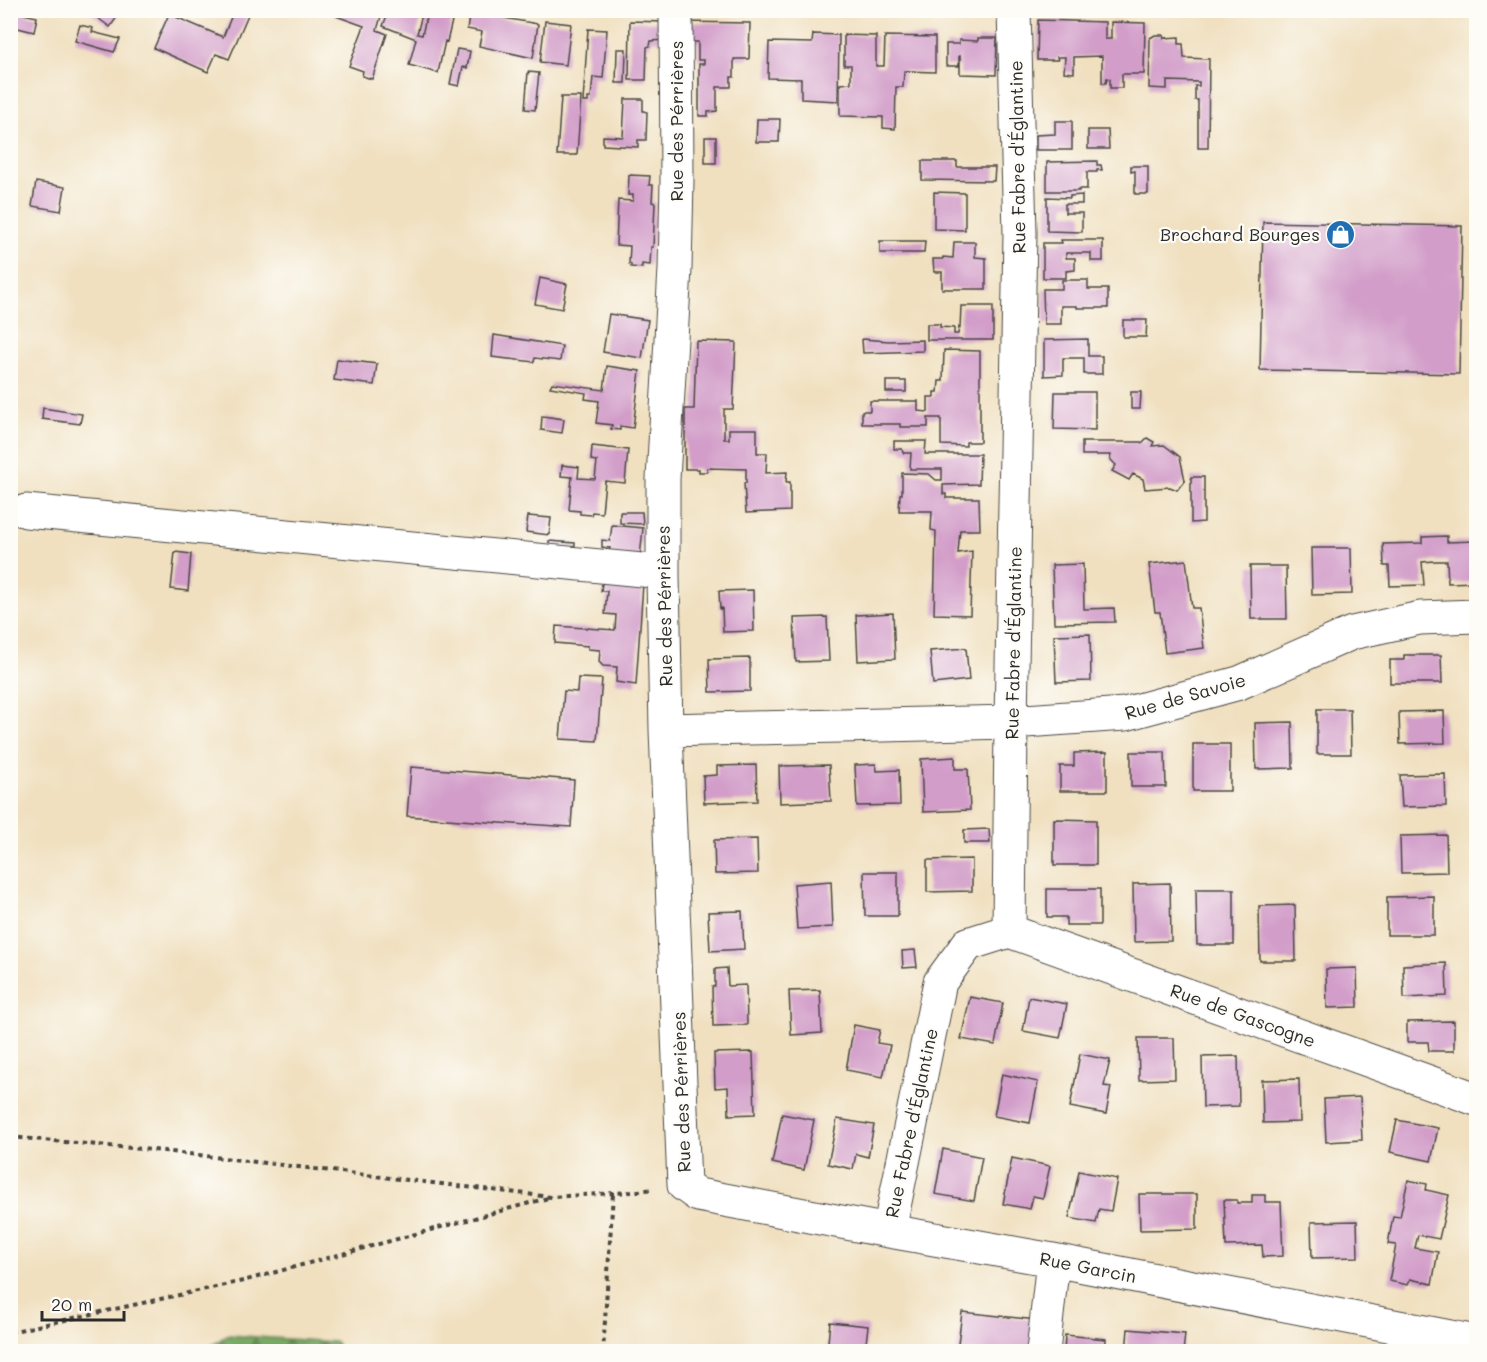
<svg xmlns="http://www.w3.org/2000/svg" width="1487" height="1362" viewBox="0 0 1487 1362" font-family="Mali,sans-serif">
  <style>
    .forest { fill: url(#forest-firs); stroke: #526a48; stroke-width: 1.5 }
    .building { fill: #d29dc9 }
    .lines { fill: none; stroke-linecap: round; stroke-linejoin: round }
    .minor-casing { stroke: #494641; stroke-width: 35 }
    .path { stroke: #494641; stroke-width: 4; stroke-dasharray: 4.5 4.5; stroke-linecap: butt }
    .minor { stroke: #fff; stroke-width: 33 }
    .labels { text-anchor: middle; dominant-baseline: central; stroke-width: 4.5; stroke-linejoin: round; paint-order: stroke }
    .street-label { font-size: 18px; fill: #2b2b2b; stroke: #fdfcf7 }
    .poi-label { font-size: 18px; fill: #2b2b2b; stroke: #fdfcf7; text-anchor: end }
  </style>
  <defs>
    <pattern id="forest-firs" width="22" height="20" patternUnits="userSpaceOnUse" patternTransform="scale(1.5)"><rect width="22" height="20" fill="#78aa65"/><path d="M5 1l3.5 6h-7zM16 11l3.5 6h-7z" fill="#638b53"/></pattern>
  </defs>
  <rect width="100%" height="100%" fill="#fdfcf7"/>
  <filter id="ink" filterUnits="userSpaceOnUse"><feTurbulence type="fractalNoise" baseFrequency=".0167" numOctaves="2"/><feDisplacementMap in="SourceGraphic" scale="12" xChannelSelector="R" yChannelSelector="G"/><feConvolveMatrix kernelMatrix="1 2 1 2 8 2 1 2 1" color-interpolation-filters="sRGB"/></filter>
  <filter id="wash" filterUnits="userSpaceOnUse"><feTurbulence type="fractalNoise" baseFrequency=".008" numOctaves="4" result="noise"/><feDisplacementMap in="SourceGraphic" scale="24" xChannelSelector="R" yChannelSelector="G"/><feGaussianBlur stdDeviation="1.35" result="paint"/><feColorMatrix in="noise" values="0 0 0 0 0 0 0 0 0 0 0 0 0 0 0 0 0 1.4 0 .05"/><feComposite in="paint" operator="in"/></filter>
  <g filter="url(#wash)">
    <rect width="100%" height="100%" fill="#f0e0c0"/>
    <path class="forest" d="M227,1335L335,1342L342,1351H204Z"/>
    <g id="blocks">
      <path class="building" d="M87,10H122L110,27Z
        M234,10H250L229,59L216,54L208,72L154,48L169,14L223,37Z
        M338,10H377L382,13L377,30L387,34L372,79L362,76L363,71L349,66L364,26L336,16Z
        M389,10H423L417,34L422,35L428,10H447L444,19L452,21L447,42L445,41L438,73L409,65L416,39L383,26Z
        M10,11L37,17L34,32L14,27V31L10,30Z
        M470,12L538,24L533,58L479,46L482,32L467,29Z
        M1038,20L1105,22V39H1111V22L1145,23L1144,74H1122V88H1110V79L1107,78L1106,83H1102V56L1074,57V73L1064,72L1065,57H1057L1058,60H1037Z
        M545,21L571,24L566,65L540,62Z
        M630,21L663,22L664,40L651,41L650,46L647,47L646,80H629Z
        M679,22L750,23L749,59H734V77H731V87H717V111L708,112V116H699V64H704V60H698V42H680Z
        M80,25L93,28L92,32L120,39L114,52L75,41Z
        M588,29L607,30L603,78L593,77L591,98H588V102H583Z
        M813,34L839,35L838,101L801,99V79L768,78L769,42L812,43Z
        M844,35L876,36V66H884L885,36L935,37V72L904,71L903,87H896L895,129L883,128V117L840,116V84L851,83V65H844Z
        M1155,35H1163L1164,38L1179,37V44H1183L1184,58L1209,59L1208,148H1198V100H1195V86H1199V82L1167,81V89L1149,88L1150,38Z
        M978,38H997L996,75L960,74V56H959V66H946V44H959V40L978,41Z
        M457,49L470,51L467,68L463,67L459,86L450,84Z
        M617,49H626L625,83H616Z
        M528,72L539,73L535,110L525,109Z
        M561,97H581L577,155H557Z
        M625,99H643V111L647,112L646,140H638V147L603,145V136L623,137Z
        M757,119H780L779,142H756Z
        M1055,121H1072V150H1036V135L1055,134Z
        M1088,130H1108L1109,149H1088Z
        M705,137H716V163H705Z
        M10,139L17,141L12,191H10Z
        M922,161H957V167H995L994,181L922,180Z
        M1097,161V165H1101L1102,170H1097V172H1087V189H1079V191H1047V162Z
        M1131,166H1148V194H1135V171L1131,172Z
        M629,175L650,176L649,185H653L652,202L655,203L653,247H651L650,265L642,264V268L631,267V264H629L630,246L616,245L618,200L633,201V195H628Z
        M36,182L65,187L61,211L32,206Z
        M934,192L965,193V230L934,229Z
        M1082,195V204H1065V213H1082V232L1047,231V197L1070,198V196Z
        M1263,222L1462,226L1459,374L1260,370Z
        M1061,240H1103V261H1091V253H1066V258H1075V270L1066,271V278H1043V243H1062Z
        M880,241H925L924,253H880Z
        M954,242H975V257L986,258V289H942V272H934L933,259H943V257L953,258Z
        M540,278L567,284L562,309L535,304Z
        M1062,280H1088V289H1108V308H1077V306H1061V324H1044L1043,289H1062Z
        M961,306H993V340H927V324H940V327L954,328V334H958L959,327L960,328Z
        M609,314L648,320L642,358L603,352Z
        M1123,320H1147L1146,337H1123Z
        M494,335L562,346L560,361L535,358L534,362L492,357Z
        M862,339L889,341L923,340V351L863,353Z
        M1088,339V356H1102V374H1084V358H1063V375L1044,376V340Z
        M696,341L736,342L733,409H724V439H729V429H757V453H767L766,473L787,472L786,482H790V511L746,513L744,483H746V469L707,468V472H699V469H685V409H694Z
        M944,350L980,351V442H966V446L941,445V418H928V427H900V424H862V411H870V401H918V411L928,412V397H934V392H938L939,381H943Z
        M337,359L377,364L374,385L334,380Z
        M607,366L640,371L633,428L620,426V430L611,429L612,425L596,423L599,401L585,399L586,393L550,387L552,383L604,390Z
        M886,381H906V392H886Z
        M1055,392H1095V430L1054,429Z
        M1131,392H1141L1140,409H1131Z
        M43,408L82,414L80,424L42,419Z
        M542,416L564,419L562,433L541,430Z
        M1147,438L1154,442L1152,446L1164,445L1180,457L1185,480L1177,490L1170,487L1145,489L1143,479L1133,474L1129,480L1112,471L1116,465L1110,459L1111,455H1082V442H1141L1142,443Z
        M894,441H926L925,454H980L979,484L943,485V494H946V498H979L980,530H960L958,553L972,551L970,615L934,614L936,531L931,530L932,511H899L900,494H902V473L929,474L936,480H942V469H910L911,453H903L902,449H894Z
        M592,446L628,450L625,483L605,481L602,513L592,512L591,515L580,514V511L569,510L572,477L561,476L562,465L579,467L578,478L595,479L597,461L591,460Z
        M1191,477H1204V522L1191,523Z
        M620,512H642L643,524L620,523Z
        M528,516L551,518L549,535L526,532Z
        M612,525L643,528L640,557L609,554L610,548L602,547V540L610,541Z
        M1447,536V542L1476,541V582L1448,583L1447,561H1435L1422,562L1424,585L1390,586L1389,566H1384L1383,544L1422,543V537Z
        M549,541L575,543L574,560L548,558Z
        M1311,548H1351L1352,594L1312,595Z
        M175,552L191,554L188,591L171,589Z
        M1186,560L1192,608H1199L1204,648L1165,653L1160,612H1155L1149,564Z
        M1083,564L1084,609L1114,608L1115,622L1054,623L1052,565Z
        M1250,566H1286L1287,619H1251Z
        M608,582L643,584L636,685L616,682L617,667L603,666L599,662L600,650L588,649V646L555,643L556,626L615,630L616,615L605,614L607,591H601L602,583H608Z
        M753,590L754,631L723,632L722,608L720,609L719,591Z
        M893,613L895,659L858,661L856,615Z
        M827,617L829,661L796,662L794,618Z
        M1090,634L1091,681L1056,682L1054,635Z
        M966,648L969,680L933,684L930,651Z
        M1404,655H1441L1442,683H1390V660H1404Z
        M750,658V691L710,692L709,659Z
        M578,678L602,679L597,741L560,739L564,691L577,692Z
        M1317,709H1350L1351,754H1317Z
        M1444,711L1445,743L1400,744L1399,712Z
        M1292,722L1293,768L1256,769L1255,723Z
        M1193,744H1230V791H1193Z
        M1107,752V791H1060V766H1074V753Z
        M1131,752H1165L1166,787H1131Z
        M955,757V769H968L970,810L923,812L921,759Z
        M876,764L877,771L899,770L900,805L857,806L855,765Z
        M756,765L757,801L704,803L703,776L717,775V766Z
        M829,765L831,801L780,803L779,766Z
        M411,767L574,780L571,827L526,824V825L407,816Z
        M1445,774L1446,806L1402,807L1400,775Z
        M1054,819L1096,820V865H1054Z
        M989,829L990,843H964V830Z
        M1446,835L1447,872L1401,873L1400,836Z
        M757,839L758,873L715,874L714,840Z
        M972,859V891L927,892V860Z
        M864,872H898V916H865Z
        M831,881L833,927L797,929L794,884Z
        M1170,883L1171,941L1134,942L1133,884Z
        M1047,889H1100V925H1066V917H1047Z
        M1196,889H1234V945H1197Z
        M1434,896V935H1387V897Z
        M1295,905L1296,961H1260L1259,906Z
        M742,911L744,949L710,951L708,912Z
        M915,950L917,967L903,968L902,951Z
        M1446,963L1447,996L1404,998L1403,965Z
        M727,968L728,986L746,985L747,1025L713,1026L712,987L715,986V969Z
        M1357,968L1358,1007L1327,1008L1326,969Z
        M820,990L822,1033L791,1035L789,991Z
        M970,997L1003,1003L995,1045L961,1039Z
        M1029,997L1067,1004L1060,1038L1023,1031Z
        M1454,1021V1051H1429L1428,1042H1407V1022Z
        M854,1025L880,1030L877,1043L890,1045L883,1077L846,1070Z
        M1138,1038H1174L1175,1079L1139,1080Z
        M753,1052L755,1114L729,1115L728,1087L715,1088L714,1053Z
        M1080,1054L1110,1060L1104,1086L1111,1087L1106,1114L1070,1107Z
        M1238,1056L1239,1106L1203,1107L1202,1057Z
        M1002,1074L1038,1082L1030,1123L994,1116Z
        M1299,1079L1300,1122L1263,1123L1262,1080Z
        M1360,1097L1362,1140L1326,1142L1324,1099Z
        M782,1114L814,1120L804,1170L772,1163Z
        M837,1119L874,1125L868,1157L856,1154L853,1169L828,1164Z
        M1397,1120L1438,1128L1431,1161L1390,1152Z
        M943,1149L982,1157L974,1201L935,1194Z
        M1012,1158L1050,1166L1043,1198L1033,1196L1030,1209L1003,1204Z
        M1079,1171L1117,1179L1111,1211L1099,1209L1096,1223L1069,1218Z
        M1408,1180L1427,1184L1426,1190L1449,1195L1439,1239L1418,1235L1415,1248L1438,1252L1432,1284L1410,1279L1408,1285L1389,1281L1396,1245L1388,1244L1393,1216L1400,1217Z
        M1139,1194H1197V1229L1140,1230Z
        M1252,1195H1265V1202H1281L1283,1256L1263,1257L1262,1245L1226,1246L1224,1200H1237V1203H1252Z
        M1357,1221L1358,1257L1312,1258L1311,1222Z
        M962,1312L1037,1320L1034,1352H957Z
        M830,1322L868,1326L865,1352H827Z
        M1128,1329L1185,1334L1183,1352H1126Z
        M1065,1335L1106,1339L1105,1352H1064Z"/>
    </g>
  </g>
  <g filter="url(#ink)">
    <use href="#blocks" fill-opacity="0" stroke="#494641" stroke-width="1.5"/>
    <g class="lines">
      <defs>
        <path id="minor" d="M676,10L677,181L675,269L663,479V576L666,730L684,1185L698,1195L889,1231L1053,1260L1476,1342
          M26,511L663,572
          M666,730L1011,722L1125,714L1239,683L1352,633L1420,618L1476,616
          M1009,931L1476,1099
          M889,1231L940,982L968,944L1009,931L1011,722L1020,233L1014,10
          M1043,1352L1053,1260"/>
      </defs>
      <use href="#minor" class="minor-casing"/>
      <path class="path" d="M10,1137L164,1151L551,1197L631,1192L654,1189
        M10,1332L243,1281L548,1198
        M603,1352L613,1193"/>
      <use href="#minor" class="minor"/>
    </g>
  </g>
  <defs>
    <symbol id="shop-disc" viewBox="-11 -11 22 22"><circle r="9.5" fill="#1f6fb2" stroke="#fdfcf7"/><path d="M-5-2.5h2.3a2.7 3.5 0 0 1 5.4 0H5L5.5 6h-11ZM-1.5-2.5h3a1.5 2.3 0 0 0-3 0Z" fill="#fff"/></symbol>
  </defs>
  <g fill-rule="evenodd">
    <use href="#shop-disc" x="1324" y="218" width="33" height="33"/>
  </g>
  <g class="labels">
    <g class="street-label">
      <text transform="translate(676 121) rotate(-90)">Rue des Pérrières</text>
      <text transform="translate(1017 157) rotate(-91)">Rue Fabre d'Églantine</text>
      <text transform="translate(664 606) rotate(-91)">Rue des Pérrières</text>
      <text transform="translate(1013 643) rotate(-89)">Rue Fabre d'Églantine</text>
      <text transform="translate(1185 696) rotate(-16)">Rue de Savoie</text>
      <text transform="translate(1243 1015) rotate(20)">Rue de Gascogne</text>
      <text transform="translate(681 1092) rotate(-92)">Rue des Pérrières</text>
      <text transform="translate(911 1123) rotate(-78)">Rue Fabre d'Églantine</text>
      <text transform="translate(1088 1267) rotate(11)">Rue Garcin</text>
    </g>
    <g class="poi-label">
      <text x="1320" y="234">Brochard Bourges</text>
    </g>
  </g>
  <rect width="1487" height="1362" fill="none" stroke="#fdfcf7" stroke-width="36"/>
  <path d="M42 1311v9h82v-9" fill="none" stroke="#2b2b2b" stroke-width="3"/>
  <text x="51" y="1311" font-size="18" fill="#2b2b2b" stroke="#fdfcf7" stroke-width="4.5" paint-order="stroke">20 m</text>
</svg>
